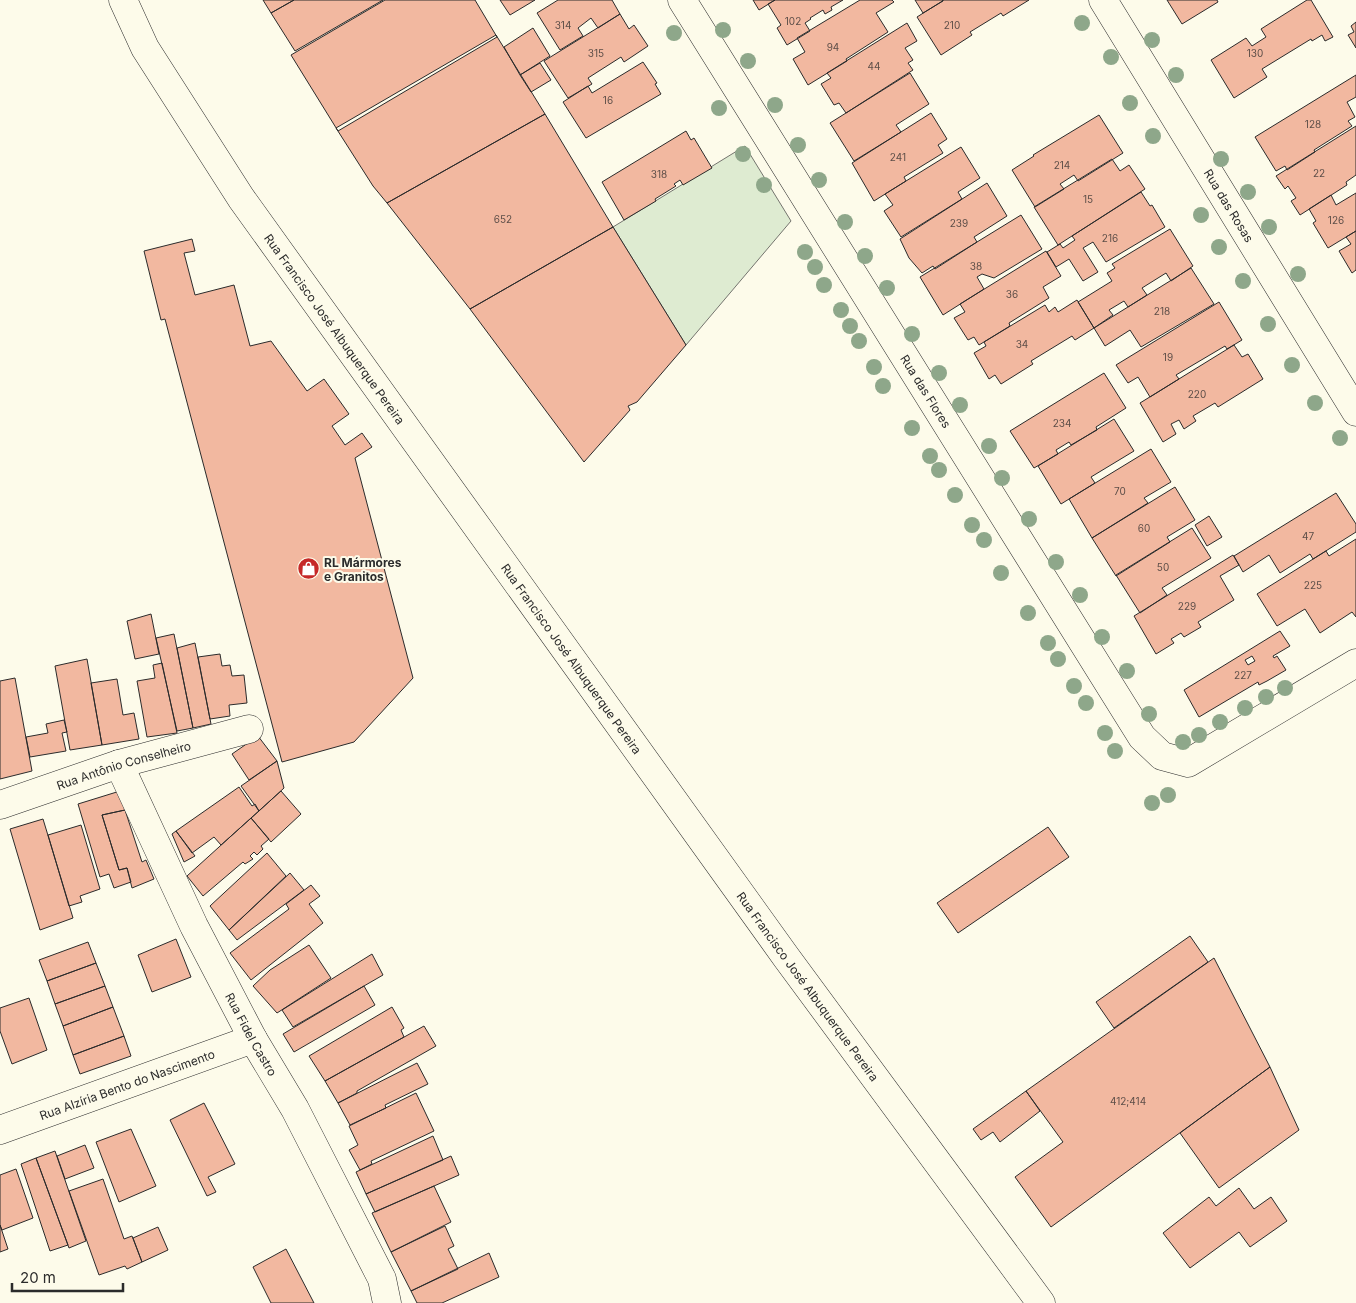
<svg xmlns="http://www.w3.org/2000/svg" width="1356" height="1303" viewBox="0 0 1356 1303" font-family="Inter,sans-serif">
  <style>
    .green { fill: #deebd1; stroke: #74746e }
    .building { fill: #f2b8a0; stroke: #2b2b2b; fill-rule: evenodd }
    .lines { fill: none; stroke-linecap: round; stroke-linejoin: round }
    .minor-casing { stroke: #2b2b2b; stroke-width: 29 }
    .secondary-casing { stroke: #2b2b2b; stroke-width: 29 }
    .minor { stroke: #fdfbea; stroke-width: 28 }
    .secondary { stroke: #fdfbea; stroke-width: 28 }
    .tree { fill: #8ea78a }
    .labels { text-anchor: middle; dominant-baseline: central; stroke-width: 4; stroke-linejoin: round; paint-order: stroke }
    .number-label { font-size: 10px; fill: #5d4e48 }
    .street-label { font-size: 12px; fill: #2b2b2b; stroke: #fdfbea }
    .poi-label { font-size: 12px; font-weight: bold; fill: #2b2b2b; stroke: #fdfbea; text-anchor: start }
  </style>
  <rect width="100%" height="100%" fill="#fdfbea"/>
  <path class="green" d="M745,146L791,221L686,345L613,227Z"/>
  <path class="building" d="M263,0H294L271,13Z
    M294,0H383L295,51L271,13Z
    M385,0H475L497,37L338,131L291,55Z
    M500,0H535L510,15Z
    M558,0H612L620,14L598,28L591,18L578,28L583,36L560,50L537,13Z
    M753,0H775L759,10Z
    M775,0H843L831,7L832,10L825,14L823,10L810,18L811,19L805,23L810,31L787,45L777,28L781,25L768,4Z
    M860,0H892L894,2L876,13L888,32L846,59L847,61L808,85L793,59L805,52L797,38Z
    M915,0H942L943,1L923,13Z
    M944,0H1029L1003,16L1001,13L970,32L972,35L941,55L917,17Z
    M1167,0H1217L1218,2L1182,24Z
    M1307,0H1311L1333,37L1325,41L1322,35L1312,41L1311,39L1262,69L1267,77L1234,98L1211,60L1246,38L1252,46L1266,37L1261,29Z
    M620,14L629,29L634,25L648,46L624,62L621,57L588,78L592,84L568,98L544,61Z
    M1356,22V48L1348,35L1354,32L1351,26Z
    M907,23L917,41L905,48L913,60L908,63L913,70L846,113L839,103L834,105L821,84L831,78L827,73Z
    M533,28L550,56L520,75L504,47Z
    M496,35L545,114L387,203L373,186L336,128Z
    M643,62L657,83L655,84L661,94L586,138L563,102L588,86L592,93Z
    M540,63L551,80L531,92L520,75Z
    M910,73L929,104L896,125L901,132L854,161L830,123Z
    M1356,75V97L1347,102L1355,117L1348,121L1352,126L1314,150L1315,152L1287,170L1285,166L1276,171L1255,137Z
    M931,113L947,139L938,145L943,153L904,177L906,181L874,201L852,163Z
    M545,114L613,227L470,309L387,203Z
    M1099,115L1123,153L1078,181L1074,175L1060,184L1064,189L1035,207L1012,170L1034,156L1033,155Z
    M1356,126V175L1346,182L1347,185L1300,215L1291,201L1296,198L1288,186L1285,189L1276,176Z
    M686,131L691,140L694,138L712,168L683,185L680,180L674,184L676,186L655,199L656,201L624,220L602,182Z
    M961,147L980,178L958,192L962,199L901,237L884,211L893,205L885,194Z
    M1112,159L1120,171L1129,165L1145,189L1058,245L1034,207Z
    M987,183L1007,216L974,237L977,242L935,269L933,266L922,273L909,258L900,239Z
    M1141,192L1150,206L1152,205L1165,227L1106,262L1093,242L1083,248L1098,272L1083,281L1069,259L1056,267L1047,252L1060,244L1063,248L1075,240L1072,236Z
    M1356,193V231L1328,248L1313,223L1316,221L1309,209L1331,195L1336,205Z
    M1021,215L1042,249L994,278L982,274L977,277L984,289L943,315L920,277Z
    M613,227L686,345L637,402L628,406L630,410L584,462L470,309Z
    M1170,229L1193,266L1171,281L1166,273L1142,288L1147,295L1128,307L1124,301L1109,310L1113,315L1094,328L1078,302L1112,281L1107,273L1115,268L1112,264Z
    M1356,231V270L1352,273L1339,251L1351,244L1346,237Z
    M192,239L195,251L184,253L195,295L234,285L250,346L271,341L307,391L324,379L349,414L332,426L345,445L362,433L372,447L355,458L413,678L354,742L282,762L165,319L161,320L144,251Z
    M1046,251L1061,276L1043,287L1049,298L1009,323L1010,326L979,345L974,337L968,340L954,318L965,312L960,304Z
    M1191,268L1214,304L1141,347L1130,330L1105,346L1094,328Z
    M1077,300L1094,328L1075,340L1072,336L1031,361L1033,364L1001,384L995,375L989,379L974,353L986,346L984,342L1045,305L1049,312L1055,307L1058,312Z
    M1219,302L1242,340L1227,349L1225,346L1176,375L1179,379L1150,397L1138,377L1128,383L1116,365Z
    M1234,345L1242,357L1248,354L1263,379L1218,407L1215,403L1193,416L1196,421L1184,429L1179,420L1171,424L1176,434L1163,442L1140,403Z
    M1104,373L1126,408L1096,427L1097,430L1071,445L1069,442L1056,450L1058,454L1034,468L1010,431Z
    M1114,419L1134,451L1091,477L1095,483L1061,504L1038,466Z
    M1151,449L1171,482L1144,498L1148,503L1092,538L1069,499Z
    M1175,487L1195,520L1167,537L1170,542L1116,576L1092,538Z
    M1336,493L1356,524V532L1313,559L1310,554L1280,573L1269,555L1243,572L1234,556Z
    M1209,516L1222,537L1207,546L1195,525Z
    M1192,528L1211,558L1162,588L1167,595L1140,613L1116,575Z
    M1356,539V617L1352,612L1320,633L1305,609L1277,626L1257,594L1326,551L1329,556Z
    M1233,555L1239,565L1220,576L1234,600L1198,622L1201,627L1184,637L1181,633L1171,639L1174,643L1156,654L1134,616Z
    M151,614L159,654L135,659L127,621Z
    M1280,631L1290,646L1273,656L1274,658L1277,656L1286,670L1267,681L1259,685L1258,682L1199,717L1184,690ZM1252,656L1255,661L1248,665L1245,660Z
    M174,634L193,728L177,731L156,638Z
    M195,643L211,724L193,728L177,648Z
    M220,654L222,666L230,665L232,676L244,675L247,703L229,705L230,716L210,719L198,657Z
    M87,659L102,745L70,750L55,666Z
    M162,663L177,733L147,737L137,681L155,678L153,665Z
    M15,678L32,771L0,779V681Z
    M117,679L123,715L134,713L139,739L102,745L91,683Z
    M64,720L67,732L62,733L66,751L30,757L26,737L48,733L46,724Z
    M258,736L277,761L249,780L232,754Z
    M277,761L284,788L259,811L241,786Z
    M239,787L252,806L255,804L259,811L221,845L214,837L192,853L176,831Z
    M120,791L125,810L102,815L119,870L127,868L131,882L114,888L109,874L100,877L78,804Z
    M281,791L301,814L271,842L251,818Z
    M125,810L142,862L146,860L154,879L132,888L127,868L119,870L102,815Z
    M251,818L269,839L261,846L263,849L257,855L254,852L250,856L253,859L245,864L243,862L203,896L187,876Z
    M43,819L73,918L40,930L10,829Z
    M81,825L100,889L80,896L82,902L69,906L48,835Z
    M1048,827L1069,857L958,933L937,903Z
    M176,831L195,856L184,862L172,834Z
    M267,853L286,876L229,930L210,906Z
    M290,873L304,890L237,940L229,930Z
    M311,885L320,896L309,904L323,923L251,980L230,953L289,909L286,904Z
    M1190,936L1208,962L1114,1028L1096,1002Z
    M176,939L191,977L152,992L138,955Z
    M88,942L96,963L47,981L39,960Z
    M309,945L331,978L277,1013L253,986L270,970Z
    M372,954L383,975L293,1027L282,1010Z
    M1214,958L1270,1067L1051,1227L1015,1177L1063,1142L1026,1091Z
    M96,963L105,986L55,1004L47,981Z
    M105,986L113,1007L63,1026L55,1004Z
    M364,986L375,1005L294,1052L283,1034Z
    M29,998L47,1050L12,1064L0,1031V1008Z
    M113,1007L124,1036L73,1055L63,1026Z
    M392,1007L404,1028L401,1030L404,1037L325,1081L309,1056Z
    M424,1026L436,1046L357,1091V1093L338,1103L325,1081Z
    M124,1036L131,1056L80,1074L73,1055Z
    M417,1063L428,1084L385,1105L386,1108L350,1125L338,1103Z
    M1270,1067L1299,1130L1219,1188L1180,1133Z
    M1026,1091L1040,1111L1000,1142L993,1132L981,1140L973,1129Z
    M416,1093L434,1131L371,1161L372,1164L360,1170L349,1150L358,1145L349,1126Z
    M204,1103L235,1164L208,1177L216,1192L207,1196L170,1120Z
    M131,1129L156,1186L119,1202L96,1142Z
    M433,1136L443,1160L366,1194L356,1172Z
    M85,1145L94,1168L65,1179L57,1156Z
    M55,1151L86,1241L69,1248L36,1158Z
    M451,1156L459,1175L375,1212L366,1194Z
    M36,1158L68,1245L50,1251L21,1164Z
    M16,1169L33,1218L2,1230L0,1225V1175Z
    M103,1179L124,1239L132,1236L142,1262L127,1269L125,1266L99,1275L69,1191Z
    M434,1186L451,1222L391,1252L372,1213Z
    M1239,1188L1254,1209L1271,1197L1287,1221L1250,1247L1239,1232L1190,1268L1163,1233L1209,1197L1216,1206Z
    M0,1225L8,1249L0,1252Z
    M445,1226L454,1246L448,1249L458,1269L411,1291L391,1252Z
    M158,1227L168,1250L142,1262L133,1238Z
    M286,1249L314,1303H271L253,1267Z
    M489,1253L499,1277L442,1303H417L411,1291Z"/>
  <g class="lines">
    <defs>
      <g id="minor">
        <path id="s1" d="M682,0L1142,737L1162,756L1188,763L1356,663"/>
        <path id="s2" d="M1103,0L1356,412"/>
        <path id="s3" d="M119,764L194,926L253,1039L295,1109L382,1279L387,1303"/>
        <path id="s4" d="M0,805L119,764L249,729"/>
        <path id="s5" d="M0,1130L253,1039"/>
      </g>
      <g id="secondary">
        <path id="s6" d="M123,0L145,48L241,198L786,957L1041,1303"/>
      </g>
    </defs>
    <use href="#minor" class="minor-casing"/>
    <use href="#secondary" class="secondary-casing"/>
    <use href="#minor" class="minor"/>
    <use href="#secondary" class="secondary"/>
  </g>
  <g class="tree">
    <circle cx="1082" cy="23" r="8"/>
    <circle cx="723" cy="30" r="8"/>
    <circle cx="674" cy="33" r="8"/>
    <circle cx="1152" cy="40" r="8"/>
    <circle cx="1111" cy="57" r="8"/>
    <circle cx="748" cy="61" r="8"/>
    <circle cx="1176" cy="75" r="8"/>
    <circle cx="1130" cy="103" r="8"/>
    <circle cx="775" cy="105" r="8"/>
    <circle cx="719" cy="108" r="8"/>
    <circle cx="1153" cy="136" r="8"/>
    <circle cx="798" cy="145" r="8"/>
    <circle cx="743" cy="154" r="8"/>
    <circle cx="1221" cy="159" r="8"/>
    <circle cx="819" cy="180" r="8"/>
    <circle cx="764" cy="185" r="8"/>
    <circle cx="1248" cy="192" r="8"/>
    <circle cx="1201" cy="215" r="8"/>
    <circle cx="845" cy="222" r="8"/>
    <circle cx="1269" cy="227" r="8"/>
    <circle cx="1219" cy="247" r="8"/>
    <circle cx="805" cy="252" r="8"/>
    <circle cx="865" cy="256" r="8"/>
    <circle cx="815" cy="267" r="8"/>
    <circle cx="1298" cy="274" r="8"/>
    <circle cx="1243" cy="281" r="8"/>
    <circle cx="824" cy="285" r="8"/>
    <circle cx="887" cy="288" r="8"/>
    <circle cx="841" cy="310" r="8"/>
    <circle cx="1268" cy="324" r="8"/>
    <circle cx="850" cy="326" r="8"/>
    <circle cx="912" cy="334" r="8"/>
    <circle cx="859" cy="341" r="8"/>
    <circle cx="1292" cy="365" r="8"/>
    <circle cx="874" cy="367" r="8"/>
    <circle cx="939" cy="373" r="8"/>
    <circle cx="883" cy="386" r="8"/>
    <circle cx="1315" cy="403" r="8"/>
    <circle cx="960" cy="405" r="8"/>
    <circle cx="912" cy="428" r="8"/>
    <circle cx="1340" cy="438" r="8"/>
    <circle cx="989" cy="446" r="8"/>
    <circle cx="930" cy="456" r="8"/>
    <circle cx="939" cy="470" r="8"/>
    <circle cx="1002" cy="478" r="8"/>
    <circle cx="955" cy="495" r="8"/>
    <circle cx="1029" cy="519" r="8"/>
    <circle cx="972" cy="525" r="8"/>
    <circle cx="984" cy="540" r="8"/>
    <circle cx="1056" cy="562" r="8"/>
    <circle cx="1001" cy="573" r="8"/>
    <circle cx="1080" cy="595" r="8"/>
    <circle cx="1028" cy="613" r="8"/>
    <circle cx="1102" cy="637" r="8"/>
    <circle cx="1048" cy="643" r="8"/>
    <circle cx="1058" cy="659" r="8"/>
    <circle cx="1127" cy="671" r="8"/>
    <circle cx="1074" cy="686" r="8"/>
    <circle cx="1285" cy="688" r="8"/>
    <circle cx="1266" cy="697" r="8"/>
    <circle cx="1086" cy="703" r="8"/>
    <circle cx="1245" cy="708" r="8"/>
    <circle cx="1149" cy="714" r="8"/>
    <circle cx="1220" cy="722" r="8"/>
    <circle cx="1105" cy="733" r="8"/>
    <circle cx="1199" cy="735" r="8"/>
    <circle cx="1183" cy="742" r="8"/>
    <circle cx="1115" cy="751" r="8"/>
    <circle cx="1168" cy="795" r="8"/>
    <circle cx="1152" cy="803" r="8"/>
  </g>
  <defs>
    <symbol id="shop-disc" viewBox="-11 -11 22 22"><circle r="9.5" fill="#c62828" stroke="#fdfbea"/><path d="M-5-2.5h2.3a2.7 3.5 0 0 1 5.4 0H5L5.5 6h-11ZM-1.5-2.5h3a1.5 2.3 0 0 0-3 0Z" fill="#fff"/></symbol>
  </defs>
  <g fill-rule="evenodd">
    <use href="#shop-disc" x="296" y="556" width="25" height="25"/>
  </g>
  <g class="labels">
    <g class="number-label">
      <text x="793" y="21">102</text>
      <text x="563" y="25">314</text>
      <text x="952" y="25">210</text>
      <text x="833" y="47">94</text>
      <text x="596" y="53">315</text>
      <text x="1255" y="53">130</text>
      <text x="874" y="66">44</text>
      <text x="608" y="100">16</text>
      <text x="1313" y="124">128</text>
      <text x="898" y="157">241</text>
      <text x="1062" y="165">214</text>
      <text x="1319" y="173">22</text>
      <text x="659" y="174">318</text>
      <text x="1088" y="199">15</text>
      <text x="503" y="219">652</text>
      <text x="1336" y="220">126</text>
      <text x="959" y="223">239</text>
      <text x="1110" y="238">216</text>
      <text x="976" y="266">38</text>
      <text x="1012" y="294">36</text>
      <text x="1162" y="311">218</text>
      <text x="1022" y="344">34</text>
      <text x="1168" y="357">19</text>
      <text x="1197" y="394">220</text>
      <text x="1062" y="423">234</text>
      <text x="1120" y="491">70</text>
      <text x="1144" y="528">60</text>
      <text x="1308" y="536">47</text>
      <text x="1163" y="567">50</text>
      <text x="1313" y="585">225</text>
      <text x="1187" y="606">229</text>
      <text x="1243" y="675">227</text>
      <text x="1128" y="1101">412;414</text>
    </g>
    <g class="street-label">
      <text stroke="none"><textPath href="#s2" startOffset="241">Rua das Rosas</textPath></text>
      <text stroke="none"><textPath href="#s6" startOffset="392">Rua Francisco José Albuquerque Pereira</textPath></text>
      <text stroke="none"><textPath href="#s1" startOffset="461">Rua das Flores</textPath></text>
      <text stroke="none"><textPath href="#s6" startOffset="798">Rua Francisco José Albuquerque Pereira</textPath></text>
      <text stroke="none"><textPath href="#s4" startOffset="130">Rua Antônio Conselheiro</textPath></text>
      <text stroke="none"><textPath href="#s6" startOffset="1202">Rua Francisco José Albuquerque Pereira</textPath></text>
      <text stroke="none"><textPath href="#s3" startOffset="301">Rua Fidel Castro</textPath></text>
      <text stroke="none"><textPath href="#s5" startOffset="135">Rua Alzíria Bento do Nascimento</textPath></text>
    </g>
    <g class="poi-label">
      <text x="324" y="562">RL Mármores<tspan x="324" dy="14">e Granitos</tspan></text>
    </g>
  </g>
  <path d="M12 1283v8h111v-8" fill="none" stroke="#2b2b2b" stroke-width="2.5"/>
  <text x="20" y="1283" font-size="15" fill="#2b2b2b" stroke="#fdfbea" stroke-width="4" paint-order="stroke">20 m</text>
</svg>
